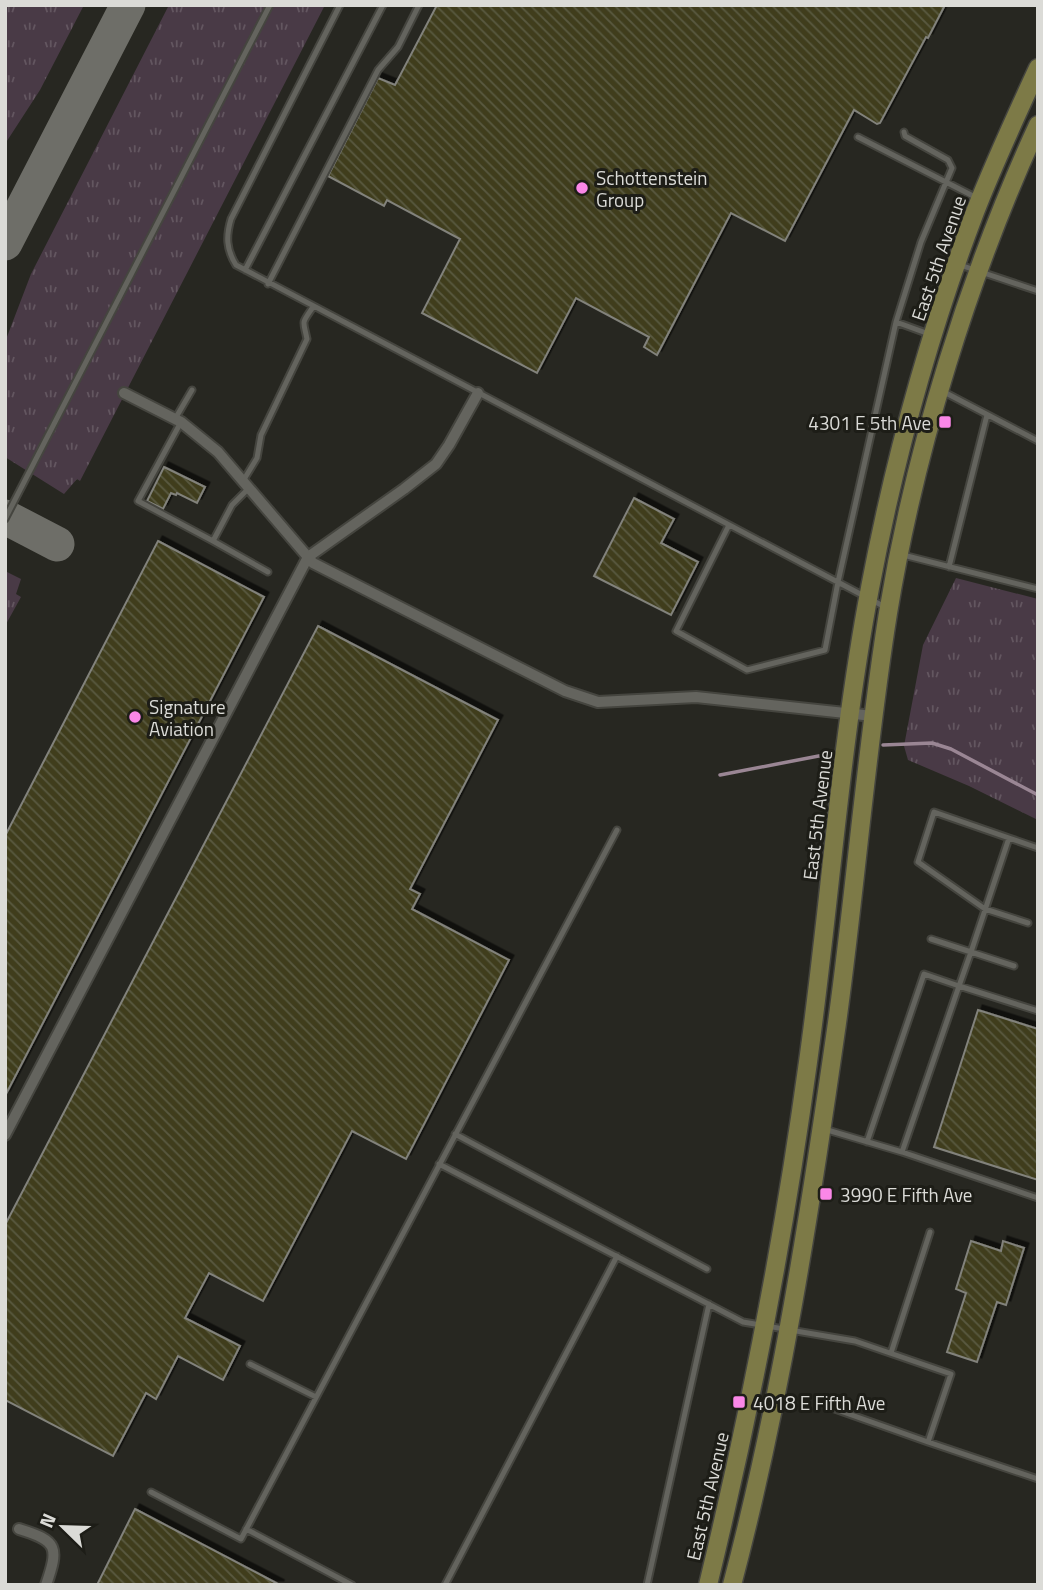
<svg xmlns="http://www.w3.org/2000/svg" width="1043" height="1590" viewBox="0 0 1043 1590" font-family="'Titillium Web',sans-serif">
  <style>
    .grass { fill: url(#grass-tufts) }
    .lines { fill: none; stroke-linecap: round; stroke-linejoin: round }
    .stream { stroke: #9a8694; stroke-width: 3.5 }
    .taxiway { stroke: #6e6e68; stroke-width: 35 }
    .building { fill: url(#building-back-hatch); stroke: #82827b; stroke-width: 2; filter: url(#shadow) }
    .service-casing { stroke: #45453f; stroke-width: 9 }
    .minor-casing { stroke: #45453f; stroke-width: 14 }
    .primary-casing { stroke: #45453f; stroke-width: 21 }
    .service { stroke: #64645e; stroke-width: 5 }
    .minor { stroke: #64645e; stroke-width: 10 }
    .primary { stroke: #7d7a47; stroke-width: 18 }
    .poi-dot { fill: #fa87e7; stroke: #1d1d17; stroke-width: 2.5 }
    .labels { text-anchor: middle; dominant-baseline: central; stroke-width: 6; stroke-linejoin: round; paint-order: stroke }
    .poi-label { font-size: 19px; fill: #dbdbd7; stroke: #1d1d17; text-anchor: start }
    .street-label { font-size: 19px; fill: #dbdbd7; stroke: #1d1d17 }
  </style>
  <defs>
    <pattern id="grass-tufts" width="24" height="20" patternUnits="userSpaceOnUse" patternTransform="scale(1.75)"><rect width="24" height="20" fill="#493a46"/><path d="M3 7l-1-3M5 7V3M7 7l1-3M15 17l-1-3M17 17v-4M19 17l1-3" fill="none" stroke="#635660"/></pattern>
    <pattern id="building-back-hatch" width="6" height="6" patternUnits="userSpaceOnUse" patternTransform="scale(1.75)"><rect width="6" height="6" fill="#3f3e1f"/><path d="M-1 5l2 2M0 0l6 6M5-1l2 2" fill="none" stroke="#5a593f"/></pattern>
    <filter id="shadow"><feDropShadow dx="4.5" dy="-4.5" stdDeviation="0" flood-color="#0009"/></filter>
  </defs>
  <rect width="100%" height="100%" fill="#272721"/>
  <path class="grass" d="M5,5H84L40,90L5,144Z
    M169,5H325L80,481L77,479L64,494L5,457V342L31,274Z
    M5,571L21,579L16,594L21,597L5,626Z
    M956,578L1038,599V820L969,786L908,760L904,746L923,645Z"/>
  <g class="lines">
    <path class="stream" d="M883,745L932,743L951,749L1038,795
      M720,775L829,754"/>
    <path class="taxiway" d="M5,243L128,5
      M5,517L57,544"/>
  </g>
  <path class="building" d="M437,5H945L928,38L926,37L880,123L877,124L854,110L785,241L731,213L657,355L644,347L649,337L576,298L537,373L422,313L460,239L387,200L384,206L328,176L378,78L395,85Z
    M164,467L205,487L197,503L177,493L176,495L171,493L163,509L147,501Z
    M634,498L674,519L661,543L698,562L671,615L594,576Z
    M158,541L264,597L5,1096V836Z
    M318,626L498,720L410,889L420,894L412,909L509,960L406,1159L352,1131L263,1301L209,1273L185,1318L240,1346L223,1380L178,1356L156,1399L146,1393L113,1456L5,1400V1225Z
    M978,1010L1038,1029V1180L934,1147Z
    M971,1241L1001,1251L1003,1241L1024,1248L1006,1305L997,1302L977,1362L947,1352L966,1293L956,1289Z
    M135,1509L280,1585H97Z"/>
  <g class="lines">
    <defs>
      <path id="service" d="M340,5L231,219C226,236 226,249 236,265L885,607
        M858,137L977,198
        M960,265L1038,291
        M245,270L383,5
        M268,284L378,70L398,47L419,5
        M896,322L929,334
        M944,392L1038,441
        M175,419L192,390
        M181,422L138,501L213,541
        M243,481L257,458L261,435L307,339C303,319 301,325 313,307
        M249,488L232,505L213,541L268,572
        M5,519L270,5
        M729,525L676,631L747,670L825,650L838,582L896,322L921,242L952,168L948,160L905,136L904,132
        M903,555L1038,589
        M949,567L987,415
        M1009,838L934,812L918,862L985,909L1028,923
        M931,939L971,952L959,986L1038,1011
        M1014,966L971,952L1009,838L1038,848
        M824,1129L902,1152L1038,1198
        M455,1134L707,1269
        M867,1142L924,974L959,986L902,1152
        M439,1164L743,1322L855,1341L951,1374L928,1442L1038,1479
        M891,1353L930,1232
        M250,1364L316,1397
        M829,1407L928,1442
        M151,1492L241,1539L617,830
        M246,1529L352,1585
        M445,1585L617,1256
        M647,1585L709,1304"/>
      <path id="minor" d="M124,393L181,422L218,452L313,563L565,691L598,702L696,697L873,716
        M5,1135L308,557L404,489L436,464L449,445L478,393
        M19,1529C58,1541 59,1547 46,1585"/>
      <path id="primary" d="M708,1585C750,1412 784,1238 808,1062C830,905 840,745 870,588C894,461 929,333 975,212C994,163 1016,116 1038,68
        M732,1585C781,1400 810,1212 837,1023C856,886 866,749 888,613C915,449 969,275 1038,125"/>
    </defs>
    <use href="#service" class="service-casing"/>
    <use href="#minor" class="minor-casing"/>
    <use href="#primary" class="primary-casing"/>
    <use href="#service" class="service"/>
    <use href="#minor" class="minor"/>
    <use href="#primary" class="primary"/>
  </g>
  <g class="poi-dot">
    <circle cx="582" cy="188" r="7"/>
    <rect x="938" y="415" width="14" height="14" rx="3.5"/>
    <circle cx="135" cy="717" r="7"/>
    <rect x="819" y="1187" width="14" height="14" rx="3.5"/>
    <rect x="732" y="1395" width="14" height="14" rx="3.5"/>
  </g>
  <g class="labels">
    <g class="poi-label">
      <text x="596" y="177">Schottenstein<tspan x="596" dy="22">Group</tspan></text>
      <text x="931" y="422" text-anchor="end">4301 E 5th Ave</text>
      <text x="149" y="706">Signature<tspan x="149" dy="22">Aviation</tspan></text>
      <text x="840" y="1194">3990 E Fifth Ave</text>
      <text x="753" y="1402">4018 E Fifth Ave</text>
    </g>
    <g class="street-label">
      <text transform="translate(938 258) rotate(-71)">East 5th Avenue</text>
      <text transform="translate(817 815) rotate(-83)">East 5th Avenue</text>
      <text transform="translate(707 1496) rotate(-77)">East 5th Avenue</text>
    </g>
  </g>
  <rect width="1043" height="1590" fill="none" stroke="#dbdbd7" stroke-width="14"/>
  <g transform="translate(63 1527) rotate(293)" stroke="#1d1d17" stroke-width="5" paint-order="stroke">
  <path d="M0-5L12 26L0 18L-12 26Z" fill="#dbdbd7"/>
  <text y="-10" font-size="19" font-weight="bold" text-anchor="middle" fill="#dbdbd7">N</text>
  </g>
</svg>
